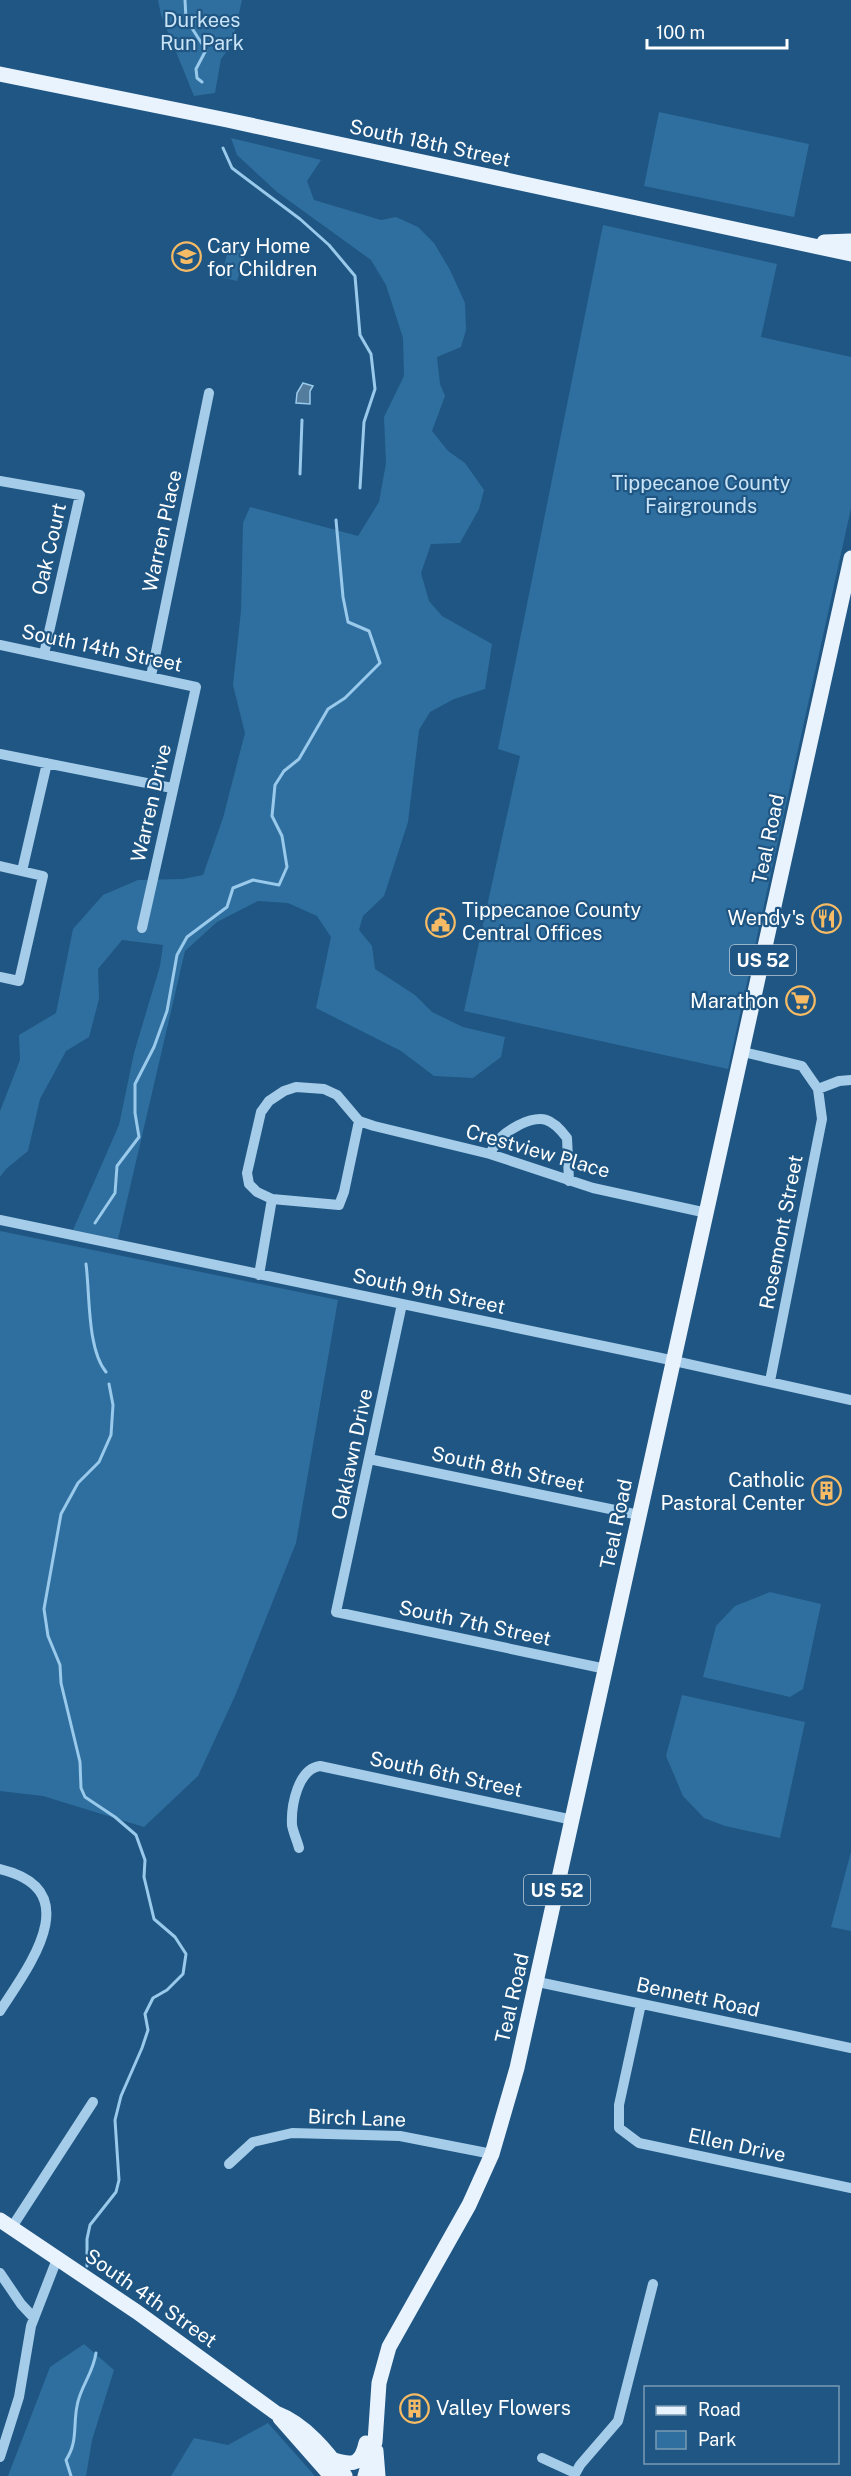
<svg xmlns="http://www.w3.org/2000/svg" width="851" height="2476" viewBox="0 0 851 2476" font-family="'Public Sans',sans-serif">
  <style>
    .green { fill: #2f6f9f }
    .water { fill: #547c9c; stroke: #99c9eb; stroke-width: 1.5 }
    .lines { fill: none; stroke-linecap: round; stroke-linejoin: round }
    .stream { stroke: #99c9eb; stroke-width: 3 }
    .minor { stroke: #a5cce9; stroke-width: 10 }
    .major { stroke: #e9f3fe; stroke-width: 15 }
    .labels { text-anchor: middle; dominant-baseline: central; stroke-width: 4.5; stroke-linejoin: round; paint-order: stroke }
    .shield { fill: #1f5683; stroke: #bcccda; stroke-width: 1.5 }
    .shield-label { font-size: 18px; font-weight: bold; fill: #fff }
    .park-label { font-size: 20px; fill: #cae4f7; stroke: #1f5683 }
    .street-label { font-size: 20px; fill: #fff; stroke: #1f5683 }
    .poi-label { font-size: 20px; fill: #fff; stroke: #1f5683; text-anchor: start }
  </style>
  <rect width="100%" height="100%" fill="#1f5683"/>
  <path class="green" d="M158,0H242L232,44L221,59L215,93L194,96L161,15Z
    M659,112L809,144L794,217L644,186Z
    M231,138L321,160L307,181L314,200L381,220L396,217L418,227L434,243L450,270L465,303L466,330L461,347L437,357L440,384L445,396L432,431L448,451L465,463L484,490L479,509L460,543L431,544L421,573L429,601L442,616L492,644L485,689L454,699L430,712L419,730L408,822L384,896L363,916L359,930L372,946L375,969L415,995L432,1012L463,1027L505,1037L501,1057L473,1078L434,1076L401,1051L316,1008L331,937L317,916L288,903L258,901L217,922L185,951L118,1239L73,1230L119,1125L134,1053L160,966L163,945L122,940L98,969L99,999L89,1037L66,1051L40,1099L28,1151L6,1169L0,1177V1111L20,1060L19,1035L56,1013L73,929L103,895L138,880L183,879L203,875L223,818L245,733L233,685L241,611L243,523L250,507L358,536L379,502L386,463L384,417L404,376L403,338L386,285L371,260L277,192L237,155Z
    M603,225L777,264L761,337L851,357V508L728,1069L464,1011L520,756L498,749Z
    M229,247L246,252L237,281L221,277Z
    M0,1231L338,1300L296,1543L235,1696L198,1776L144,1827L43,1796L0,1791Z
    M770,1592L821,1604L803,1689L790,1697L703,1677L716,1626L735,1606Z
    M682,1695L805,1722L780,1838L725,1826L704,1818L683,1796L666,1756Z
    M851,1852V1931L831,1927Z
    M84,2344L114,2370L92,2440L86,2476H8L50,2367Z
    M268,2423L315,2476H171L194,2438L228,2445Z"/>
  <path class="water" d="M303,383L313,386L310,391V404L296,403L297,393Z"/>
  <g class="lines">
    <path class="stream" d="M185,0L186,19L206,50L196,69L197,78L202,82
      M223,148L232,168L300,219L329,245L355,276L360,335L371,354L375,389L364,422L360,488
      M300,474L302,420
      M95,1223L115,1193L117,1166L139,1137L135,1113V1084L154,1047L167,1011L177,955L187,937L227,907L233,888L253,880L279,885L287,867L282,836L272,816L275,785L284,771L299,759L328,709L345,698L380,663L369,631L348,622L343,597L336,520
      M86,1264C90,1294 87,1349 106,1372
      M87,2266V2239L90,2225L116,2192L119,2180L115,2120L121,2096L142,2048L148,2030L145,2014L153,1998L167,1990L183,1974L186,1954L175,1937L154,1919L144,1877L145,1860L136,1835L115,1817L85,1797L81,1788L80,1762L61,1683L60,1665L48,1636L44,1609L61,1514L78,1483L99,1462L111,1435L113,1405L109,1384
      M71,2476L66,2460C78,2442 73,2426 77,2406C80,2387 93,2374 96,2353"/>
    <path class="minor" d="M0,481L80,495L44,654
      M0,645L196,687L142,928
      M151,676L209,393
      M0,754L172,788
      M0,866L43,876L19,981L0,977
      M22,871L47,763
      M743,1052L802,1066L818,1089L839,1081L851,1080
      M490,1154C497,1139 504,1133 519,1125C542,1114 552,1118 567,1138L569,1181
      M272,1199L339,1205L344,1192L359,1121
      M0,1220L661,1358L851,1400
      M259,1275L272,1199L257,1192L249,1184L247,1173L261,1112L269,1101L284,1091L296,1087L324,1089L337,1095L359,1121L374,1126L490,1154L593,1188L707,1213
      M402,1304L336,1612L606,1669
      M770,1381L822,1119L818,1089
      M369,1459L639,1515
      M299,1848C297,1840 293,1832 292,1825C291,1805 298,1769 320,1766L573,1820
      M0,1869C88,1890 29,1966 0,2011
      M538,1982L851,2048
      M641,2004L619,2105V2128L639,2143L851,2188
      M229,2164L253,2142L292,2133L400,2136L492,2154
      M12,2227L93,2102
      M0,2273L21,2304L34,2318
      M0,2457L19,2397L31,2326L57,2259
      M542,2458L575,2473
      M574,2476L580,2465L618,2421L653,2284"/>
    <path class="major" d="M0,74L227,120L851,254
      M824,242L851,241
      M0,2220L137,2312L276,2413C305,2424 327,2451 345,2476
      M280,2418L331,2476
      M376,2451L378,2476
      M334,2460C354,2466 361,2464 366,2443
      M365,2476L375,2442L379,2383L389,2347L469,2205L492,2154L517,2068L851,558"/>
  </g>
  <defs>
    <symbol id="school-ring" viewBox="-11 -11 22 22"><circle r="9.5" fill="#1f5683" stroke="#f7bb65" stroke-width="1.5"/><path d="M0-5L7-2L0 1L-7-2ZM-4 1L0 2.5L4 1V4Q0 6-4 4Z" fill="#f7bb65"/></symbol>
    <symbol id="restaurant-ring" viewBox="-11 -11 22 22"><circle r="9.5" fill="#1f5683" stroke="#f7bb65" stroke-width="1.5"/><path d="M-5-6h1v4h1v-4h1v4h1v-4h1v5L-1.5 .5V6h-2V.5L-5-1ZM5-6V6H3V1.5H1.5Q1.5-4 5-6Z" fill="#f7bb65"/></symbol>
    <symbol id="civic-ring" viewBox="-11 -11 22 22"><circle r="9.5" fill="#1f5683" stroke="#f7bb65" stroke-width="1.5"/><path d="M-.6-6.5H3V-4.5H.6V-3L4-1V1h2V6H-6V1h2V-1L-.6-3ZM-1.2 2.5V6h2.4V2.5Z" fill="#f7bb65"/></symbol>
    <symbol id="supermarket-ring" viewBox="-11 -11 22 22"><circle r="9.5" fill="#1f5683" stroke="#f7bb65" stroke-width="1.5"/><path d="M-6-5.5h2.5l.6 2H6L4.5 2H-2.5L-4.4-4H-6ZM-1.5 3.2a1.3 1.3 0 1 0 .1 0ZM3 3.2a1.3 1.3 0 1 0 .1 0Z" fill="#f7bb65"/></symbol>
    <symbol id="building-ring" viewBox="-11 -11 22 22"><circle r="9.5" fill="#1f5683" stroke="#f7bb65" stroke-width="1.5"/><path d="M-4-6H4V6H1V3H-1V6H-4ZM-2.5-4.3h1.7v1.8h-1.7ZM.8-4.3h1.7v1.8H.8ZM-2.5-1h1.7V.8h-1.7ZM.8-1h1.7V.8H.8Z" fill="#f7bb65"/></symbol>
  </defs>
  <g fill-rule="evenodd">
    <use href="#school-ring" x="170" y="240" width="33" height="33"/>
    <use href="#restaurant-ring" x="810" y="902" width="33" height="33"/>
    <use href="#civic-ring" x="424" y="906" width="33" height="33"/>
    <use href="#supermarket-ring" x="784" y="984" width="33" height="33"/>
    <use href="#building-ring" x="810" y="1474" width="33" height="33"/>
    <use href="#building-ring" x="398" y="2392" width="33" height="33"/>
  </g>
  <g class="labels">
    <g class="shield">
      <rect x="730" y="945" width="66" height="30" rx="4.5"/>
      <rect x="524" y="1875" width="66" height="30" rx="4.5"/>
    </g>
    <g class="shield-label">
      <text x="763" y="960">US 52</text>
      <text x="557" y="1890">US 52</text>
    </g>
    <g class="park-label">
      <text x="202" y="20">Durkees<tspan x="202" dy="23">Run Park</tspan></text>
      <text x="701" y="483">Tippecanoe County<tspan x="701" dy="23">Fairgrounds</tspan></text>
    </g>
    <g class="street-label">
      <text transform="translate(430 143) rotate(12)">South 18th Street</text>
      <text transform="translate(162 531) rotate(-78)">Warren Place</text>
      <text transform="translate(49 549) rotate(-77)">Oak Court</text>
      <text transform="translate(102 648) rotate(12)">South 14th Street</text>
      <text transform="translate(151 803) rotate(-77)">Warren Drive</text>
      <text transform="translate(768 839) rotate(-78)">Teal Road</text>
      <text transform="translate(538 1151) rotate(16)">Crestview Place</text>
      <text transform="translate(781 1232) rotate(-79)">Rosemont Street</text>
      <text transform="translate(429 1291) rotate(12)">South 9th Street</text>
      <text transform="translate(352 1454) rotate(-78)">Oaklawn Drive</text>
      <text transform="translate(508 1469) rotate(12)">South 8th Street</text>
      <text transform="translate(616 1524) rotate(-78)">Teal Road</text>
      <text transform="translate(475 1623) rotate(12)">South 7th Street</text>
      <text transform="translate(446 1774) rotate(12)">South 6th Street</text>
      <text transform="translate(698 1997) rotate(12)">Bennett Road</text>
      <text transform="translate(512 1998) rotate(-77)">Teal Road</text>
      <text transform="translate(357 2118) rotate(2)">Birch Lane</text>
      <text transform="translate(737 2145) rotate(12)">Ellen Drive</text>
      <text transform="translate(151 2298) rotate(35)">South 4th Street</text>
    </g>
    <g class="poi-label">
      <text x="207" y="246">Cary Home<tspan x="207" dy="23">for Children</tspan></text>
      <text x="462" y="910">Tippecanoe County<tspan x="462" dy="23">Central Offices</tspan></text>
      <text x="805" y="918" text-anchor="end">Wendy's</text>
      <text x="779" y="1001" text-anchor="end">Marathon</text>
      <text x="805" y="1480" text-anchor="end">Catholic<tspan x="805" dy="23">Pastoral Center</tspan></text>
      <text x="436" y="2408">Valley Flowers</text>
    </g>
  </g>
  <rect x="644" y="2386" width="195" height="78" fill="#1f5683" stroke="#799ab5" stroke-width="1.5"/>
  <rect x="656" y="2406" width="30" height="9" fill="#e9f3fe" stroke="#799ab5" stroke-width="1.5"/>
  <text x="698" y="2416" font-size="18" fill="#ffffff">Road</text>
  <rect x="656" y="2431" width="30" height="18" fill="#2f6f9f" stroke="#799ab5" stroke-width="1.5"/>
  <text x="698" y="2446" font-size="18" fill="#ffffff">Park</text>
  <path d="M647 39v9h140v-9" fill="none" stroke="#ffffff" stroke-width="3"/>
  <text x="656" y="39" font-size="18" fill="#ffffff" stroke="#1f5683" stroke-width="4.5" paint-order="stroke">100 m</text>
</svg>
